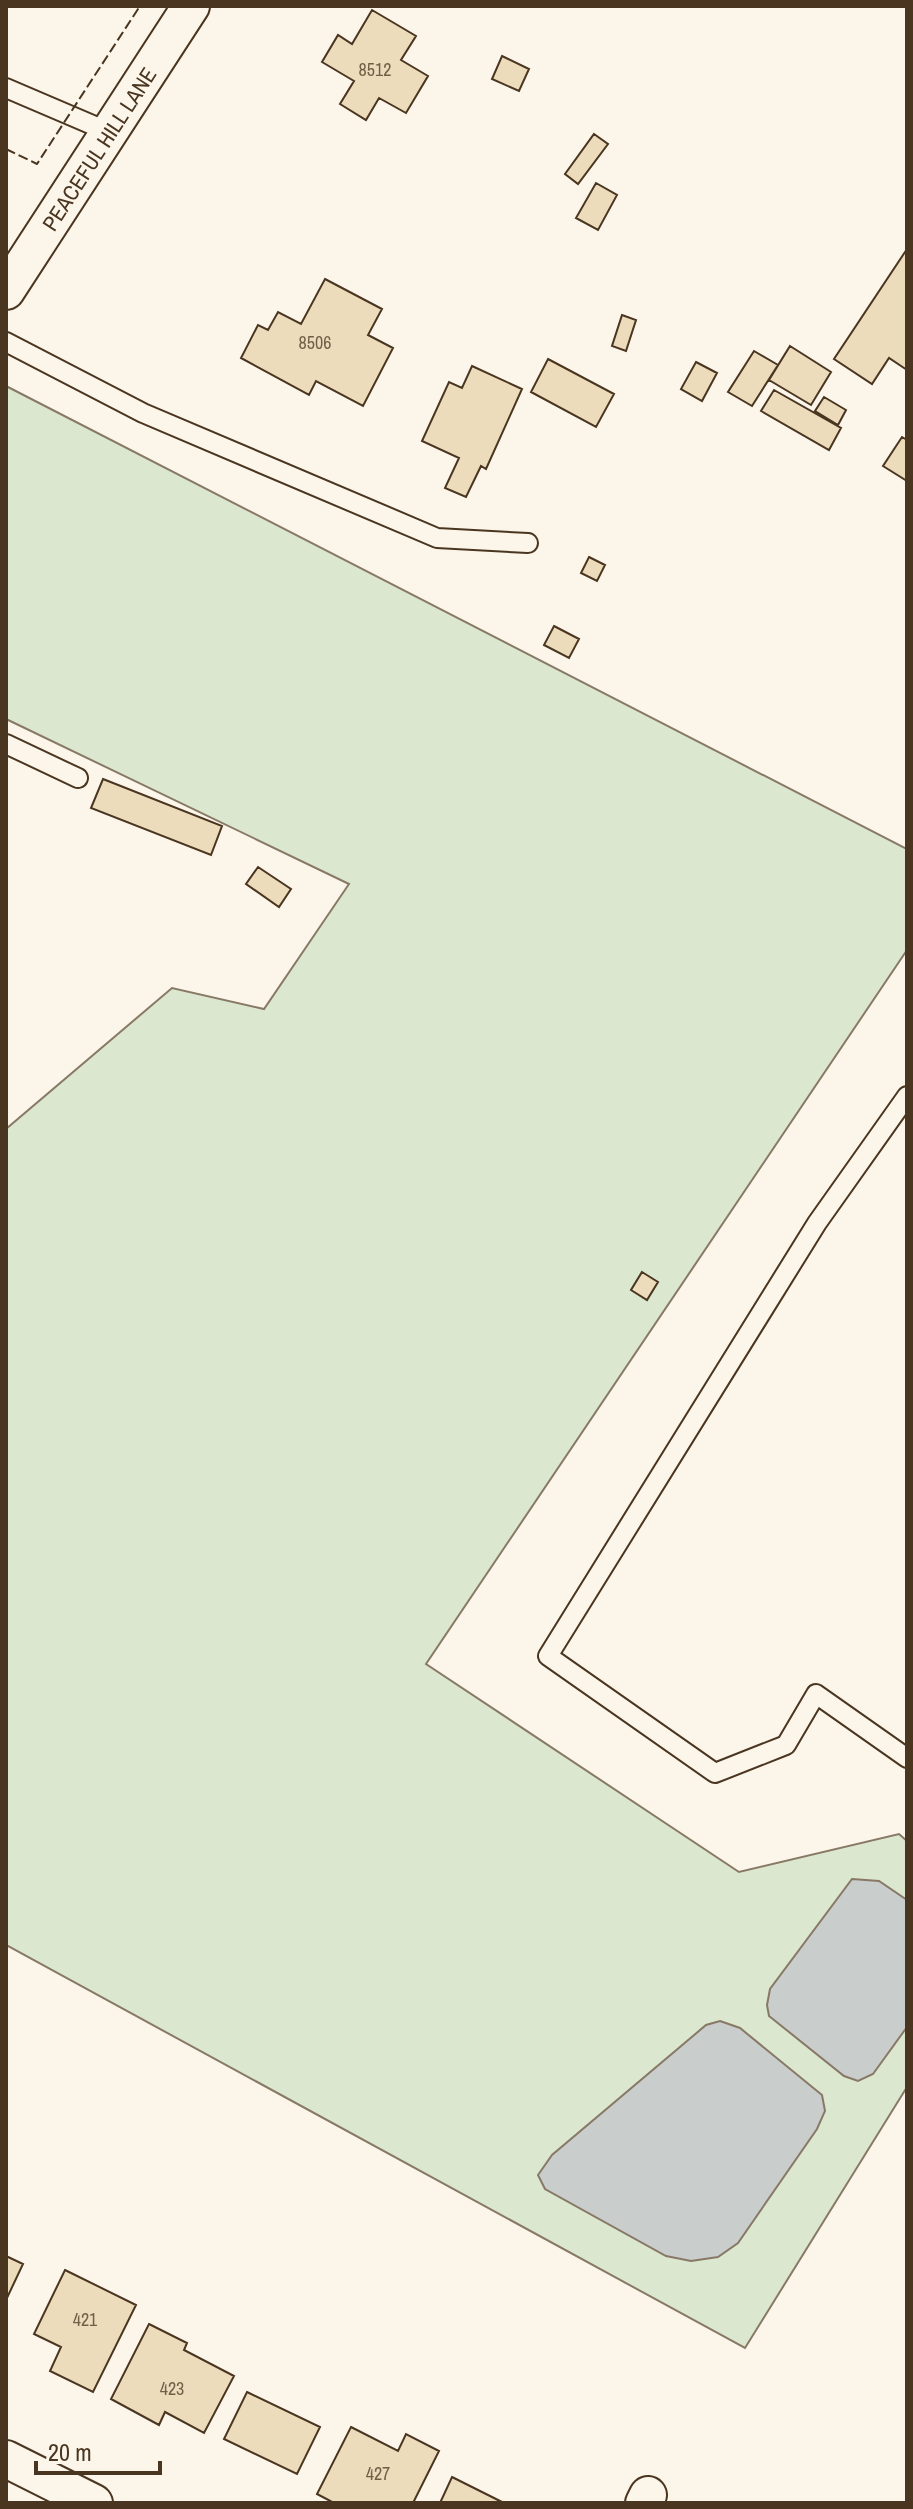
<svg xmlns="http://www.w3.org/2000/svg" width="913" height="2509" viewBox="0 0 913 2509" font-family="'Archivo Narrow',sans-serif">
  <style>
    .green { fill: #dce7d0; stroke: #887966; stroke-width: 2 }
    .water { fill: #c9cecd; stroke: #887966; stroke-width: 2 }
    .building { fill: #ecdcbc; stroke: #4a3520; stroke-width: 2 }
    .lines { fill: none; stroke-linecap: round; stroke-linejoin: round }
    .service-casing { stroke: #4a3520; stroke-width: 22 }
    .minor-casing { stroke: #4a3520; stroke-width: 40 }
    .service { stroke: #fbf6e9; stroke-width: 18 }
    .minor { stroke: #fbf6e9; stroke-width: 36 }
    .fence { stroke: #4a3520; stroke-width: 2; stroke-dasharray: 10 4; stroke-linecap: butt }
    .labels { text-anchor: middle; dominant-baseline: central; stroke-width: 6; stroke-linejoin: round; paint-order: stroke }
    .number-label { font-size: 18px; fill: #725f47 }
    .street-label { font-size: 22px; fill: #4a3520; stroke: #fbf6e9 }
  </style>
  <rect width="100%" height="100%" fill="#fbf6e9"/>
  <path class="green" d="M6,386L907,849V950L426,1664L739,1872L899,1834L907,1841V2087L745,2348L6,1945V1129L172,988L264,1009L349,884L6,719Z"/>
  <path class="water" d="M852,1879L879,1881L907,1900V2027L873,2074L858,2081L844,2076L769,2016L767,2005L770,1989Z
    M720,2021L740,2028L822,2095L825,2111L817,2129L738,2243L718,2257L691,2261L666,2256L545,2189L538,2175L552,2155L706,2025Z"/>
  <path class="building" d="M372,10L416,36L401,60L428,76L406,113L379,98L366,120L340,104L354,81L322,62L338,35L352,44Z
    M502,56L529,69L519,91L492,79Z
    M594,134L608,144L578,184L565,174Z
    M596,183L617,195L598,230L576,218Z
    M907,249V370L889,358L872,384L834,359Z
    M325,279L382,309L368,335L393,348L363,406L316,381L309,395L241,358L258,325L268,330L278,312L301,324Z
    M622,315L636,320L626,351L612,346Z
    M790,346L831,372L811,405L769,380Z
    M754,351L778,365L752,406L728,392Z
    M548,359L614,394L596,427L531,392Z
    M696,362L717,373L702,401L681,389Z
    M472,366L522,389L486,469L481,466L466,497L445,488L459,458L422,441L449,382L462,388Z
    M774,390L841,428L829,450L761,411Z
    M824,397L846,410L838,425L815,411Z
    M902,437L907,440V481L883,466Z
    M589,557L605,565L597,581L581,573Z
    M554,626L579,639L569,658L544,645Z
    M103,779L222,826L211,855L91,808Z
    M258,867L291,889L279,907L246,884Z
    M642,1272L658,1282L647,1300L631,1290Z
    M6,2256L23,2264L6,2300Z
    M65,2270L136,2305L93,2392L50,2371L61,2347L34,2334Z
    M149,2324L187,2343L184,2350L234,2376L204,2433L165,2412L159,2425L111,2399Z
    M247,2392L320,2427L297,2474L224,2439Z
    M351,2427L398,2451L406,2434L439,2451L413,2503H334L317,2494Z
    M452,2477L504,2503H440Z"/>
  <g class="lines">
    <defs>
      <path id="service" d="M6,88L109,132
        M6,342L143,413L437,538L528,543
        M6,744L78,778
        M907,1096L817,1223L548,1656L715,1773L786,1745L816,1694L907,1758"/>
      <path id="minor" d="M6,291L191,6
        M6,2459L94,2503
        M644,2503L648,2495"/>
    </defs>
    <use href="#service" class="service-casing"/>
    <use href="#minor" class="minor-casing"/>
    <use href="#service" class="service"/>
    <use href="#minor" class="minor"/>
    <path class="fence" d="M6,149L37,164L140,6"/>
  </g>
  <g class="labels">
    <g class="number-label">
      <text x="375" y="69">8512</text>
      <text x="315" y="342">8506</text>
      <text x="85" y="2319">421</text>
      <text x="172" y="2388">423</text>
      <text x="378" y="2473">427</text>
    </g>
    <g class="street-label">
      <text transform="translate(99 149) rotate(-57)">PEACEFUL HILL LANE</text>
    </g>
  </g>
  <rect width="913" height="2509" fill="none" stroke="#4a3520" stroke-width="16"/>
  <path d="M36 2461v12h124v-12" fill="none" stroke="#4a3520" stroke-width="4"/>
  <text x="48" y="2461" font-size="24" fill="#4a3520" stroke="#fbf6e9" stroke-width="6" paint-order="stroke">20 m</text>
</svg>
